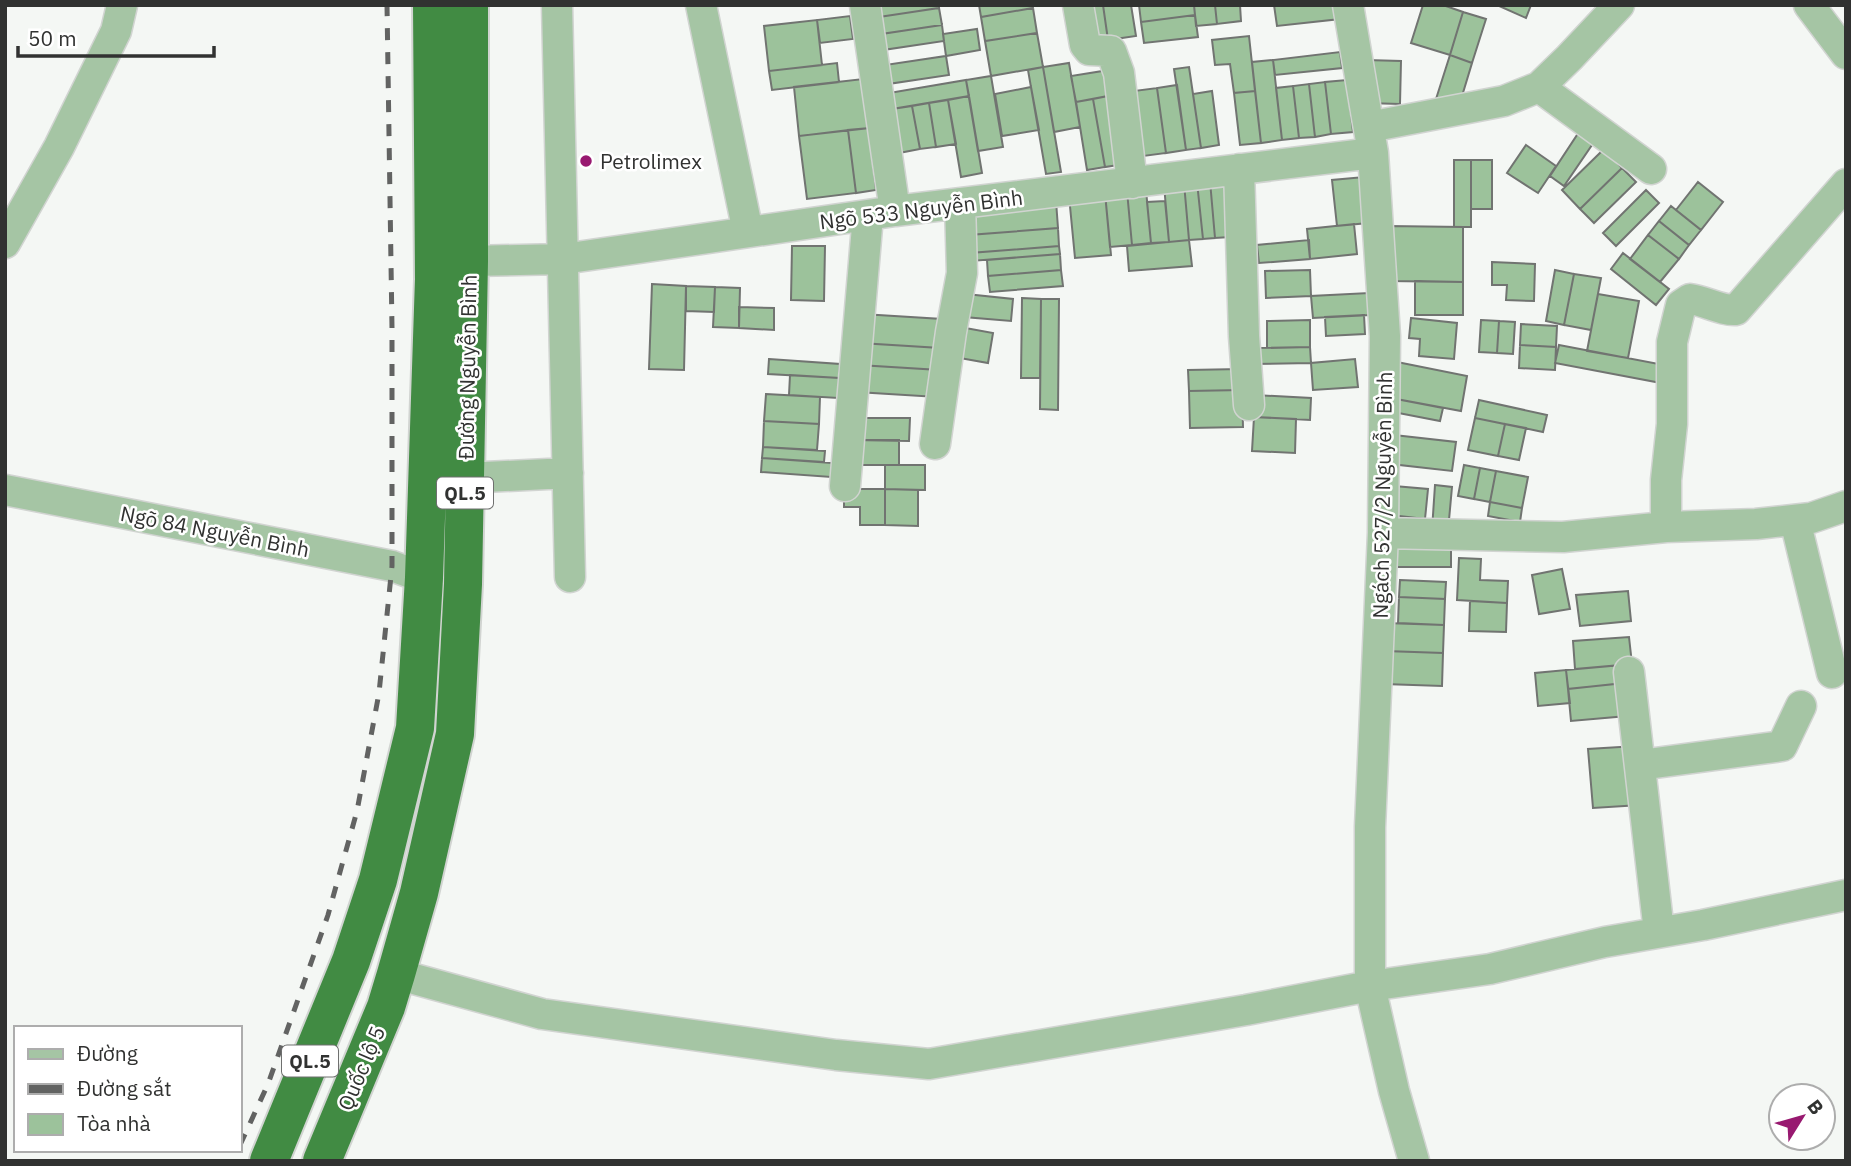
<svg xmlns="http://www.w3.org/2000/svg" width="1851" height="1166" viewBox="0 0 1851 1166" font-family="'IBM Plex Sans',sans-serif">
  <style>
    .building { fill: #9cc29b; stroke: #717471; stroke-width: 2 }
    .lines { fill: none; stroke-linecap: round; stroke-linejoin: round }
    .minor-casing { stroke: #d1d4d1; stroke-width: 33 }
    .highway-casing { stroke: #d1d4d1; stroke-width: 42 }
    .minor { stroke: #a5c5a4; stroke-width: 30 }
    .highway { stroke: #418b43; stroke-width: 38 }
    .rail { stroke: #626362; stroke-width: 5; stroke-dasharray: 12 12; stroke-linecap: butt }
    .poi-dot { fill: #981970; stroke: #fff; stroke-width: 2.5 }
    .labels { text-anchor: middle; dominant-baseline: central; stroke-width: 5; stroke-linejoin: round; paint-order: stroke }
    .shield { fill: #fff; stroke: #6f706f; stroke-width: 2 }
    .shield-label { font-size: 19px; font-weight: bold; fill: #313231 }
    .poi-label { font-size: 21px; fill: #313231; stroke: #fff; text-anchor: start }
    .street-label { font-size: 21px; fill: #313231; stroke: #fff }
  </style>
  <rect width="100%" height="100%" fill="#f4f7f4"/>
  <path class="building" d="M876,5H939V8L879,17Z
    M979,5H1032L1033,8L981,17Z
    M1083,5H1103L1108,40L1089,43Z
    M1103,5H1131L1136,36L1108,40Z
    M1139,5H1194L1195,15L1141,22Z
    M1194,5H1215L1217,24L1196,26Z
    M1215,5H1240L1241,21L1217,24Z
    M1274,5H1338L1340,19L1277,26Z
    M1423,5H1443L1463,12L1450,55L1411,43Z
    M1497,5H1531L1526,18Z
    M939,8L942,25L881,34L879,17Z
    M1033,8L1037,33L985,41L981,17Z
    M1463,12L1486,19L1472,63L1450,55Z
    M1195,15L1198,37L1144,43L1141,22Z
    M850,16L853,39L820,43L817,20Z
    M817,20L822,65L769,71L764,26Z
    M942,25L944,41L883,50L881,34Z
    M977,29L980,50L946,56L943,34Z
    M1037,33L1043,67L991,76L985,41Z
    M1249,36L1255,91L1234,93L1230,64L1215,65L1212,40Z
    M1340,52L1342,68L1275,75L1273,60Z
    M1450,55L1472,63L1459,106L1436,99Z
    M946,56L949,75L888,84L885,65Z
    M1273,60L1282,140L1261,143L1252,62Z
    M1366,60L1401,61L1400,104L1366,103Z
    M837,63L839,82L772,90L769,71Z
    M1069,63L1080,127L1054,132L1043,67Z
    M1043,67L1061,172L1046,174L1028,70Z
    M1189,67L1201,148L1186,150L1174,69Z
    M1109,70L1113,95L1076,102L1071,76Z
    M991,76L1003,147L978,151L966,80Z
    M863,79L869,128L799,136L794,87Z
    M966,80L969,96L892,109L889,93Z
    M1347,80L1353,132L1331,134L1325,82Z
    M1325,82L1331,134L1315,137L1309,84Z
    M1309,84L1315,137L1299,138L1293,86Z
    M1177,85L1186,150L1166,153L1157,88Z
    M1293,86L1299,138L1282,140L1276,88Z
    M1031,87L1039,130L1002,136L995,94Z
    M1157,88L1166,153L1136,157L1126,92Z
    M1212,91L1219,145L1201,148L1193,94Z
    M1255,91L1261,143L1240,145L1234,93Z
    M1113,95L1125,164L1105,167L1093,99Z
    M969,96L982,173L961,177L948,100Z
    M1093,99L1105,167L1087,170L1076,102Z
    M948,100L956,144L936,147L929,103Z
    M929,103L936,147L920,149L912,106Z
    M912,106L920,149L899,153L892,109Z
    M869,128L876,190L856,193L848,130Z
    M848,130L856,193L807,199L799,136Z
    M1579,132L1594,142L1564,186L1550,176Z
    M1526,145L1556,166L1538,193L1507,173Z
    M1604,149L1622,168L1580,209L1562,190Z
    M1454,160H1471V227H1454Z
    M1471,160H1492V209H1471Z
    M1622,168L1636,182L1594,223L1580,209Z
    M1364,177L1368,223L1337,226L1332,180Z
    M1225,180L1230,237L1215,238L1210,181Z
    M1210,181L1215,238L1203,239L1197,182Z
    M1197,182L1203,239L1189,240L1184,183Z
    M1698,182L1723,202L1701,230L1676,210Z
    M1184,183L1189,240L1169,242L1164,185Z
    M1146,190L1151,243L1132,245L1127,191Z
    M1646,190L1659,203L1616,246L1603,233Z
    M1127,191L1132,245L1110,247L1105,193Z
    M1105,193L1111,255L1075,258L1069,196Z
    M1056,201L1058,228L969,235L966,208Z
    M1165,201L1169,242L1151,243L1147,202Z
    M1671,206L1701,230L1689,245L1659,221Z
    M1659,221L1689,245L1679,259L1648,235Z
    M1354,224L1357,254L1310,259L1307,229Z
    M1388,226L1463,227V282L1388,281Z
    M1058,228L1059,246L970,253L969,235Z
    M1648,235L1679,259L1660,282L1630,259Z
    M1189,240L1192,266L1129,271L1127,246Z
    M1309,240L1310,259L1259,263L1257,245Z
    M792,246H825L824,301L791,300Z
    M1059,246L1060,254L971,261L970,253Z
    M1623,253L1669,289L1656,305L1611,269Z
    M1060,254L1061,270L988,276L987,260Z
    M1492,262L1535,264L1534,301L1506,300L1507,285H1492Z
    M1061,270L1063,286L990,292L988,276Z
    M1310,270L1311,296L1266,298L1265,271Z
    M1555,270L1574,274L1564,325L1546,321Z
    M1574,274L1601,278L1591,330L1564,325Z
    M1415,281L1463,282V315H1415Z
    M652,284L686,286L684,370L649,369Z
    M686,286L715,287L714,312L686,311Z
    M715,287L740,288L739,328L713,327Z
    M1369,293L1370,315L1313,318L1311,296Z
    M966,294L1013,299L1011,321L964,317Z
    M1598,294L1639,301L1628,358L1587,351Z
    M1022,298L1041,299L1040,378H1021Z
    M1041,299H1059L1058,410L1040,409Z
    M739,307L774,308V330L739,328Z
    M862,314L942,319L940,348L860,343Z
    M1364,315L1365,334L1326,336L1325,317Z
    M1411,318L1457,323L1454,359L1419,356L1420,339L1409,338Z
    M1310,320V347L1267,348V321Z
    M1481,320L1499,321L1497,353L1479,352Z
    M1499,321L1515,322L1513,354L1497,353Z
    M1521,324L1557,326L1556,347L1520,345Z
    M960,327L993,333L988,363L954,357Z
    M860,343L940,348L939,370L859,365Z
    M1520,345L1556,347L1555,370L1519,368Z
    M1559,345L1664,365L1661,383L1555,363Z
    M1310,347L1311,363L1251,364V348Z
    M769,359L840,364L839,378L768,374Z
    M1355,359L1358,387L1313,390L1311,363Z
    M1397,362L1467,376L1461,411L1391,398Z
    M859,365L939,370L937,397L857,392Z
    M1241,369L1242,390L1189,391L1188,370Z
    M790,375L839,378L838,398L789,395Z
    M1242,390L1243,427L1190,428L1189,391Z
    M766,394L820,397L819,424L764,421Z
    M1255,395L1311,398L1310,420L1254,417Z
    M1391,398L1443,408L1440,421L1388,411Z
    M1479,400L1547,415L1543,432L1475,418Z
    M1254,417L1296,419L1295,453L1252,451Z
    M853,418H910L909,441L854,440Z
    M1475,418L1505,424L1498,456L1468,450Z
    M764,421L819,424L817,450L763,447Z
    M1505,424L1526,428L1519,460L1498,456Z
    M1394,435L1456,442L1452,471L1391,464Z
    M854,440H899V465H854Z
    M763,447L825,451L824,462L762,458Z
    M762,458L832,463L831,477L761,472Z
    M885,465H925V490L885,489Z
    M1464,465L1480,468L1474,499L1458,496Z
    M1480,468L1496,471L1490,502L1474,499Z
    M1496,471L1528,477L1522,508L1490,502Z
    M1435,485L1452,487L1448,531L1432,530Z
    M1394,486L1428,489L1425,519L1391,515Z
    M844,489H885V525H860V507H844Z
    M885,489L918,490V526L885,525Z
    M1490,502L1522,508L1520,522L1488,516Z
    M1397,541H1451V567H1396Z
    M1459,558L1481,559L1480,580L1508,581L1507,603L1457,600Z
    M1562,569L1570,609L1539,614L1532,575Z
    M1400,580L1446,582L1445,599L1399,597Z
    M1628,591L1631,621L1580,626L1576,595Z
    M1399,597L1445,599L1444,625L1398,623Z
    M1470,601L1507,603L1506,632L1469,631Z
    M1385,623L1444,625L1443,653L1385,651Z
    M1629,637L1632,664L1575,669L1573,641Z
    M1385,651L1443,653L1442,686L1384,684Z
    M1622,665L1624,683L1568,689L1566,670Z
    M1566,670L1570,703L1538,706L1535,673Z
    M1624,683L1627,716L1571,721L1568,689Z
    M1636,746L1640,805L1593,808L1588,749Z"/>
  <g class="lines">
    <defs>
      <path id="minor" d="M557,5L570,577
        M701,5L748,232
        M865,5L895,211
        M1078,5L1085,45L1089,50L1111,51L1119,73L1132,183
        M1348,5L1373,153L1385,336L1383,533L1370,827V986L1394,1091L1414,1161
        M1809,5L1846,54
        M1539,87L1651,169
        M1369,127L1504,101L1539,87L1569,58L1619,5
        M1239,169L1244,336L1249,405
        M5,243L59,147L116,31L122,5
        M469,261L563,259L895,211L1373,153
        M935,444L951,332L962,273L960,203
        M465,478L568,473
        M845,486L868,215
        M5,490L392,566L424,578
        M1795,520L1832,673
        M1666,527V480L1672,424V342L1681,305L1690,299C1705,301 1722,311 1736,310L1846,184
        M1383,533L1563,537L1666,527L1756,524L1811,518L1846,506
        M1629,672L1659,932
        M1640,765L1782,746L1801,706
        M396,974L542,1014L836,1055L929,1064L1246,1010L1370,986L1490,969L1605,942L1703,925L1846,895"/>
      <path id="highway" d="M269,1161L351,961L378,880L415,728L424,578L434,279L432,5
        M322,1161L386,1007L396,974L419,893L455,734L463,584L469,261V5"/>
    </defs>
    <use href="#minor" class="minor-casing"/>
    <use href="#highway" class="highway-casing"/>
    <use href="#minor" class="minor"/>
    <use href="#highway" class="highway"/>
    <path class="rail" d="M240,1145L268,1084L328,915L357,811L379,693L392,566V328L387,5"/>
  </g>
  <circle class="poi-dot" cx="586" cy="161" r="7"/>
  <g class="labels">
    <g class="shield">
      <rect x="437" y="477.5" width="56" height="31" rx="5"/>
      <rect x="282" y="1045.5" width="56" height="31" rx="5"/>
    </g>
    <g class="shield-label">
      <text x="465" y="493">QL.5</text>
      <text x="310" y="1061">QL.5</text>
    </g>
    <g class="poi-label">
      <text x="600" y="161">Petrolimex</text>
    </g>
    <g class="street-label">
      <text transform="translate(921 209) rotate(-7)">Ngõ 533 Nguyễn Bình</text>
      <text transform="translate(467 367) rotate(-89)">Đường Nguyễn Bình</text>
      <text transform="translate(1382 495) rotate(-89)">Ngách 527/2 Nguyễn Bình</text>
      <text transform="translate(215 531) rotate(11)">Ngõ 84 Nguyễn Bình</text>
      <text transform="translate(361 1068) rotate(-67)">Quốc lộ 5</text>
    </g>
  </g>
  <rect width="1851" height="1166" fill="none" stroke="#313231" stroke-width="14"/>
  <rect x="14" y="1026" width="228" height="126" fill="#ffffff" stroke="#adadad" stroke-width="2"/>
  <rect x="28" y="1049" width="35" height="10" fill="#a5c5a4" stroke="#adadad" stroke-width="2"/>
  <text x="77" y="1061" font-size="21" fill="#313231">Đường</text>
  <rect x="28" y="1084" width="35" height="10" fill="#626362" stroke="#adadad" stroke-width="2"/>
  <text x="77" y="1096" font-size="21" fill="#313231">Đường sắt</text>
  <rect x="28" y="1114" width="35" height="21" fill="#9cc29b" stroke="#adadad" stroke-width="2"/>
  <text x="77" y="1131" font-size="21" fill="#313231">Tòa nhà</text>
  <g transform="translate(1802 1117) rotate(53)"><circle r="33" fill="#ffffff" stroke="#adadad" stroke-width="2"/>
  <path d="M0-5L12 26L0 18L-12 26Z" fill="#981970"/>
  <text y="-10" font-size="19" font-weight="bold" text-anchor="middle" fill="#313231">B</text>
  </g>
  <path d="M18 46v10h196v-10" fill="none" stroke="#313231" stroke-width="3.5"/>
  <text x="28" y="46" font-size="21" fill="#313231" stroke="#ffffff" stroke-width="5" paint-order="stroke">50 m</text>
</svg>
